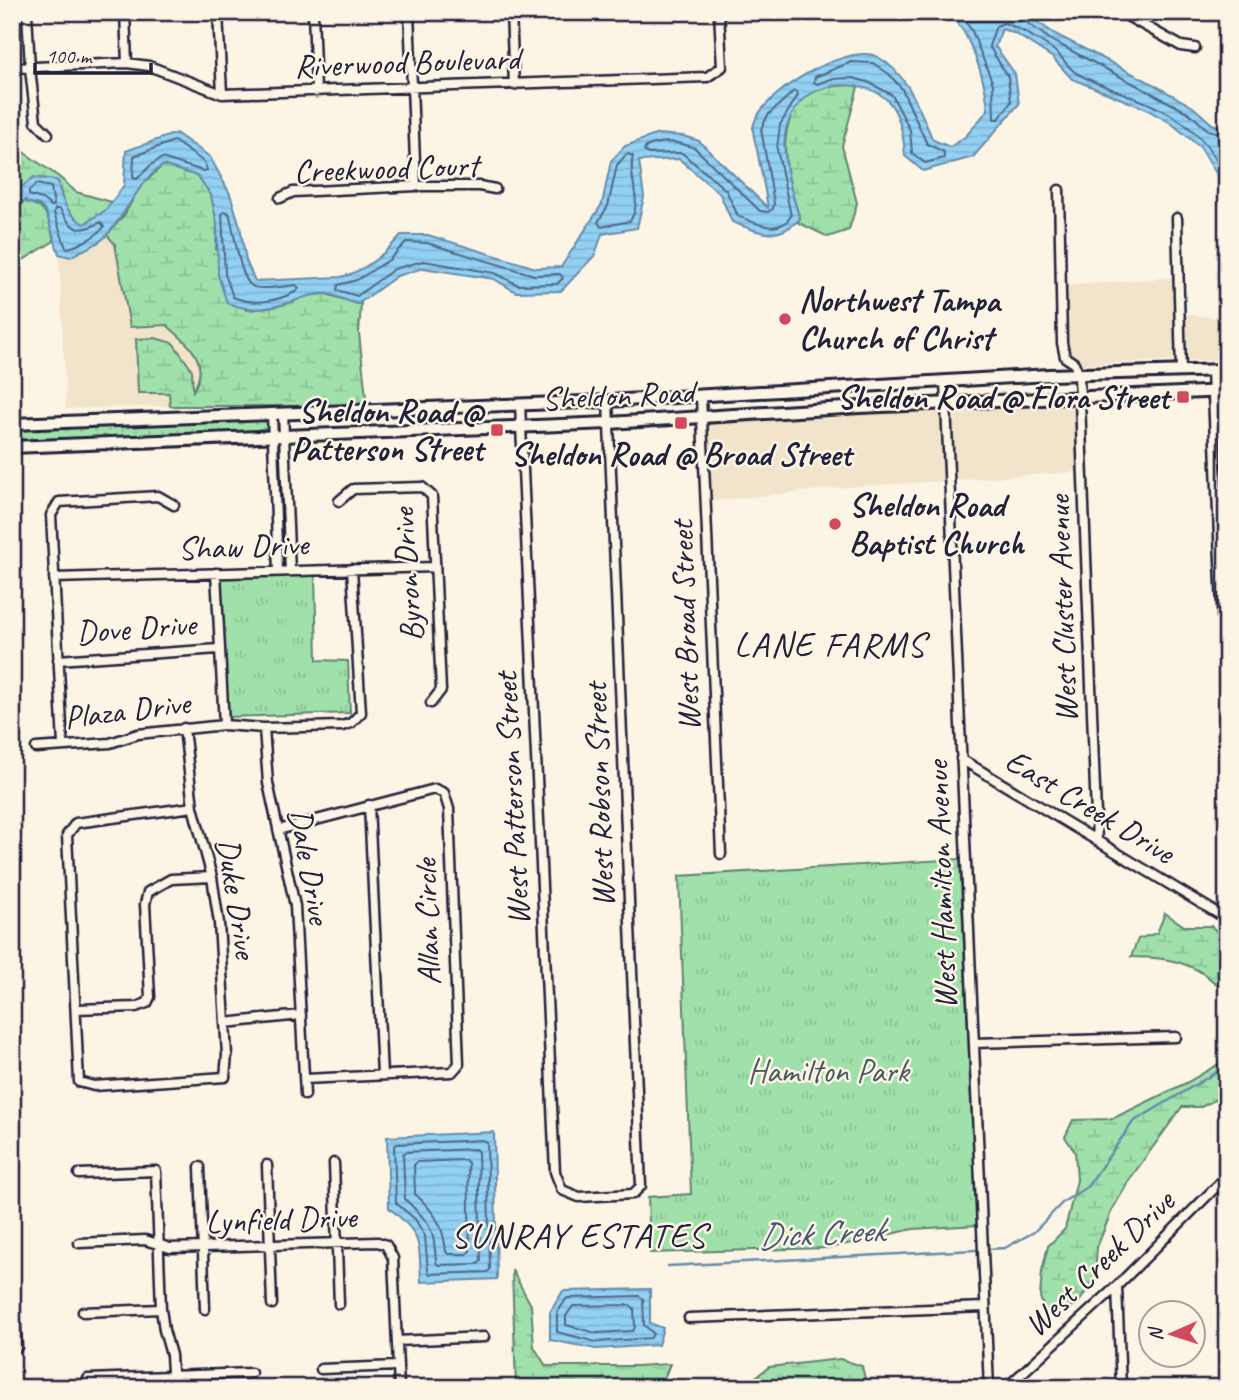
<svg xmlns="http://www.w3.org/2000/svg" width="1239" height="1400" viewBox="0 0 1239 1400" font-family="Caveat,sans-serif">
  <style>
    .built { fill: #f2e4cb }
    .grass { fill: url(#grass-dots); stroke: #618273; stroke-width: 2 }
    .wetland { fill: url(#wetland-marsh); stroke: #618273; stroke-width: 2 }
    .park { fill: url(#park-tufts); stroke: #618273; stroke-width: 2 }
    .water { fill: url(#water-rules); stroke: #668baa; stroke-width: 2 }
    .lines { fill: none; stroke-linecap: round; stroke-linejoin: round }
    .shore { stroke: #4f6885; stroke-width: 2 }
    .stream { stroke: #668baa; stroke-width: 2.5 }
    .minor-casing { stroke: #22223b; stroke-width: 13 }
    .major-casing { stroke: #22223b; stroke-width: 16 }
    .minor { stroke: #fcf5e5; stroke-width: 8 }
    .major { stroke: #fcf5e5; stroke-width: 10 }
    .poi-dot { fill: #d1495b; stroke: #fcf5e5; stroke-width: 2.5 }
    .labels { text-anchor: middle; dominant-baseline: central; stroke-width: 5; stroke-linejoin: round; paint-order: stroke }
    .street-label { font-size: 33px; fill: #22223b; stroke: #fcf5e5 }
    .poi-label { font-size: 33px; font-weight: bold; fill: #22223b; stroke: #fcf5e5; text-anchor: start }
    .park-label { font-size: 33px; fill: #485b5d; stroke: #fcf5e5 }
    .neighbourhood-label { font-size: 35px; letter-spacing: 2px; fill: #22223b; stroke: #fcf5e5 }
    .water-label { font-size: 35px; font-style: italic; fill: #445772; stroke: #fcf5e5 }
  </style>
  <defs>
    <pattern id="grass-dots" width="8" height="8" patternUnits="userSpaceOnUse" patternTransform="scale(1.75)"><rect width="8" height="8" fill="#a0e1ab"/><path d="M2 2h.1M6 6h.1" fill="none" stroke="#8ac194" stroke-width="1.8" stroke-linecap="round"/></pattern>
    <pattern id="wetland-marsh" width="20" height="14" patternUnits="userSpaceOnUse" patternTransform="scale(1.75)"><rect width="20" height="14" fill="#a0e1ab"/><path d="M1 5h8M5 5V1M11 12h8M15 12V8" fill="none" stroke="#8ac194"/></pattern>
    <pattern id="park-tufts" width="24" height="20" patternUnits="userSpaceOnUse" patternTransform="scale(1.75)"><rect width="24" height="20" fill="#a0e1ab"/><path d="M3 7l-1-3M5 7V3M7 7l1-3M15 17l-1-3M17 17v-4M19 17l1-3" fill="none" stroke="#8ac194"/></pattern>
    <pattern id="water-rules" width="6" height="5" patternUnits="userSpaceOnUse" patternTransform="scale(1.75)"><rect width="6" height="5" fill="#93d1f4"/><path d="M0 2.5h6" fill="none" stroke="#7eb3d2"/></pattern>
  </defs>
  <rect width="100%" height="100%" fill="#fcf5e5"/>
  <filter id="ink" filterUnits="userSpaceOnUse"><feTurbulence type="fractalNoise" baseFrequency=".0143" numOctaves="2"/><feDisplacementMap in="SourceGraphic" scale="14" xChannelSelector="R" yChannelSelector="G"/><feConvolveMatrix kernelMatrix="1 2 1 2 8 2 1 2 1" color-interpolation-filters="sRGB"/></filter>
  <g filter="url(#ink)">
    <path class="built" d="M107,235L115,244L130,326L167,325L188,344L200,362L201,378L193,393H169L170,406L66,409L59,254L71,257L86,246L97,245Z
      M1174,277L1176,361L1080,364L1069,355L1066,342L1065,286Z
      M1184,314L1227,319V360L1185,361Z
      M1076,401L1079,472L954,480L950,407Z
      M941,407L945,481L860,486L711,501L708,422L821,418L867,411Z"/>
    <path class="grass" d="M251,418L269,421L272,427L246,432L12,445V431Z"/>
    <path class="wetland" d="M852,85L858,87L842,146L857,203L849,230L828,237L797,222L800,219C788,181 770,123 809,95C820,86 838,86 852,85Z
      M12,144L59,177L76,192L112,202L106,210L84,224C67,214 61,200 58,181L12,196Z
      M163,165L198,176L211,195L217,223L216,249L246,310L269,308L290,303L305,296L326,294L358,304L361,303L359,333L367,406H170L169,393H138L136,339L155,338L173,343L192,370L193,391C211,361 189,345 167,325L130,327L115,244L107,235L125,214L139,188Z
      M18,200C49,207 46,211 54,241L12,267V210Z
      M1165,913L1184,926H1211L1223,937L1227,945V997C1203,963 1169,957 1131,957L1138,939L1157,933Z
      M1227,1059V1094L1201,1107H1182L1132,1176L1112,1210L1097,1247L1095,1277L1078,1304L1047,1317L1040,1297L1042,1271L1048,1246L1065,1229L1077,1180L1075,1152L1065,1137L1073,1120L1112,1119L1188,1082Z
      M512,1270L531,1305L534,1347L546,1366H636L670,1364L660,1388H516Z
      M840,1359L862,1366L867,1388H751L756,1377L769,1367Z"/>
    <path class="park" d="M315,574L317,660L348,661L350,713L228,717L220,577Z
      M960,859L977,1225L913,1229L829,1248L650,1253L648,1197L691,1194L679,876Z"/>
    <path class="water" d="M952,12H1023L1055,34L1149,82L1193,107L1212,124L1227,129V266L1219,178L1200,147L1171,123L1144,108L1072,79L1053,58L1016,34L1002,29L995,46L1015,74L1019,104L973,157L923,171L905,156C904,139 900,113 887,100C868,82 832,81 810,94C800,99 789,118 786,129C780,153 792,196 800,219C775,243 760,232 732,222L720,194L679,159L639,161L644,197L637,228L602,234L595,255L561,291L516,292L494,279L423,268L397,276L358,304C348,302 336,295 326,294C312,293 301,299 288,303C266,310 248,311 227,303L218,275L217,223L211,195L198,176L163,165C136,184 127,214 104,238C96,246 81,250 70,257L59,254L46,212L39,205L18,200L12,210L13,194L34,177L55,180L58,181C61,200 67,214 84,224L106,210L124,185L126,151L176,133L210,157L230,194L240,226L246,261L255,281L341,277C365,271 385,254 401,235H428L536,268L561,267L602,204L611,161L625,146L658,134L683,136L699,141L768,208C765,189 761,170 757,150C756,144 753,136 753,129C755,96 848,41 878,57C909,75 919,109 933,140L950,147L966,136L988,110C986,84 978,60 966,36C962,27 954,21 952,12Z
      M494,1132L497,1279L421,1282C419,1241 422,1234 389,1208L387,1137Z
      M650,1289V1323L663,1328L658,1345L596,1349L550,1340V1312L563,1291Z"/>
    <g class="lines">
      <path class="shore" d="M959,12L972,31L993,84L994,119H999L1011,102L1008,77L989,46L996,26L1004,23C1018,27 1049,45 1059,55C1065,61 1070,70 1078,74C1127,100 1180,103 1214,156C1220,165 1226,173 1227,184
        M1020,12L1023,20L1051,40L1189,113L1208,130L1227,135
        M851,62L873,63L889,74L902,89L927,144L944,152V158L925,163L912,153L910,130L892,95L868,82L853,78L831,79L817,84L814,82L815,77Z
        M794,91L797,92L798,95L780,125L777,149L791,216C779,236 755,223 738,216L726,190L682,153L648,154L644,151L646,147C663,139 678,142 695,148L760,211L768,212L773,209L774,203L761,129L768,115Z
        M174,141L204,162L207,170L203,171L162,158L151,165L137,179L133,178L134,156Z
        M627,154L633,156C627,178 644,200 630,221L601,227L598,222L608,206L617,165Z
        M36,184L51,187L54,206H51L42,199L29,195V191Z
        M55,209H60C72,231 79,234 101,222L104,227C97,236 77,247 66,248L54,213Z
        M225,211L229,213C234,228 239,278 252,286C258,291 287,286 296,285L299,288L297,291C278,301 254,306 233,297L225,274L222,214Z
        M406,242L427,243L534,275L560,274L563,278L557,284L518,285L495,273L423,261L394,269L357,296L337,290L338,285L357,280L389,260Z
        M483,1140L487,1143L490,1270L487,1272L430,1274L428,1271L425,1236L415,1219L396,1203L394,1146L397,1144Z
        M475,1149L478,1152L481,1261L478,1264L438,1265L436,1262C434,1226 430,1224 405,1199L403,1154L406,1152Z
        M465,1160L468,1163L470,1251L467,1254H449L446,1252C444,1226 434,1211 415,1194L414,1165L417,1162Z
        M639,1296L643,1299L644,1325L653,1333L651,1338L596,1342L557,1332V1313L567,1298Z
        M630,1305L634,1308L635,1327L633,1331L596,1333L566,1325V1316L573,1306Z"/>
      <path class="stream" d="M12,216L16,209L26,200
        M989,1249L1005,1248L1034,1232L1063,1202L1087,1187L1133,1122L1227,1066
        M668,1266L976,1250"/>
      <defs>
        <path id="minor" d="M27,12L30,68L36,122L48,134
          M125,12L127,63
          M218,12L222,94
          M313,12L316,92
          M409,12L416,186
          M511,12L514,85
          M1120,12L1181,46L1195,48
          M12,68L127,63L149,66L222,94L707,77L722,67L719,12
          M1059,190L1062,343L1065,357L1074,363L1079,375L1097,841
          M280,198L293,192L416,186H479L495,189
          M1177,218L1181,372
          M1212,371L1227,727
          M945,381L989,1388
          M701,396L721,854
          M520,404L555,1172L562,1190L579,1197L633,1194L641,1186L608,401
          M283,413L290,571
          M272,414L278,571
          M339,501L353,489L422,487L432,496L441,690L431,703
          M216,573L224,725
          M54,578L435,567
          M58,660L219,649
          M184,728L193,807L212,877L219,923L227,1055L225,1077L94,1086L79,1082L67,835L76,823L193,807
          M264,728L268,783L295,906L305,1095
          M63,745L51,515L59,502L158,496L174,505
          M36,748L110,743L138,734L224,725L264,728L342,726L351,723L361,713L352,569
          M961,759L1227,919
          M369,805L382,1075
          M278,830L435,789L444,793L449,809L459,1064L452,1072L305,1079
          M76,1009L136,1007L147,1003L150,997L145,904L148,892L171,879L212,877
          M225,1023L301,1015
          M974,1043L1176,1037
          M334,1163L339,1304
          M267,1165L272,1304
          M200,1167L205,1309
          M79,1174L156,1171L161,1309L164,1330L171,1355L173,1388
          M79,1243L145,1240L170,1248L378,1242L386,1245L393,1258L399,1388
          M12,1265L17,1347
          M1117,1286L1121,1388
          M83,1312L161,1309
          M689,1318L985,1307
          M397,1341L484,1337
          M321,1369L398,1366
          M88,1379L251,1373
          M1006,1388L1117,1286L1227,1176"/>
        <path id="major" d="M12,424L608,401L1049,375L1227,370
          M12,447L609,423L860,407L1227,391"/>
      </defs>
      <use href="#minor" class="minor-casing"/>
      <use href="#major" class="major-casing"/>
      <use href="#minor" class="minor"/>
      <use href="#major" class="major"/>
    </g>
  </g>
  <g class="poi-dot">
    <circle cx="785" cy="319" r="7"/>
    <rect x="1176" y="390" width="14" height="14" rx="3.5"/>
    <rect x="674" y="416" width="14" height="14" rx="3.5"/>
    <rect x="490" y="423" width="14" height="14" rx="3.5"/>
    <circle cx="835" cy="524" r="7"/>
  </g>
  <g class="labels">
    <g class="street-label">
      <text transform="translate(407 62) rotate(-2)">Riverwood Boulevard</text>
      <text transform="translate(386 168) rotate(-2)">Creekwood Court</text>
      <text transform="translate(618 395) rotate(-3)">Sheldon Road</text>
      <text transform="translate(243 546) rotate(-2)">Shaw Drive</text>
      <text transform="translate(407 575) rotate(-94)">Byron Drive</text>
      <text transform="translate(1062 609) rotate(-92)">West Cluster Avenue</text>
      <text transform="translate(685 626) rotate(-92)">West Broad Street</text>
      <text transform="translate(136 628) rotate(-4)">Dove Drive</text>
      <text transform="translate(127 710) rotate(-7)">Plaza Drive</text>
      <text transform="translate(599 795) rotate(-92)">West Robson Street</text>
      <text transform="translate(512 799) rotate(-93)">West Patterson Street</text>
      <text transform="translate(1090 806) rotate(31)">East Creek Drive</text>
      <text transform="translate(310 866) rotate(80)">Dale Drive</text>
      <text transform="translate(941 885) rotate(-92)">West Hamilton Avenue</text>
      <text transform="translate(237 898) rotate(81)">Duke Drive</text>
      <text transform="translate(427 922) rotate(-92)">Allan Circle</text>
      <text transform="translate(281 1219) rotate(-2)">Lynfield Drive</text>
      <text transform="translate(1099 1263) rotate(-44)">West Creek Drive</text>
    </g>
    <g class="poi-label">
      <text x="799" y="300">Northwest Tampa<tspan x="799" dy="38">Church of Christ</tspan></text>
      <text x="1169" y="397" text-anchor="end">Sheldon Road @ Flora Street</text>
      <text x="483" y="411" text-anchor="end">Sheldon Road @<tspan x="483" dy="38">Patterson Street</tspan></text>
      <text x="681" y="454" text-anchor="middle">Sheldon Road @ Broad Street</text>
      <text x="849" y="505">Sheldon Road<tspan x="849" dy="38">Baptist Church</tspan></text>
    </g>
    <g class="park-label">
      <text x="828" y="1071">Hamilton Park</text>
    </g>
    <g class="neighbourhood-label">
      <text x="830" y="644">LANE FARMS</text>
      <text x="579" y="1235">SUNRAY ESTATES</text>
    </g>
    <g class="water-label">
      <text transform="translate(821 1233) rotate(-3)">Dick Creek</text>
    </g>
  </g>
  <rect width="1239" height="1400" fill="none" stroke="#fcf5e5" stroke-width="42"/>
  <rect x="21" y="21" width="1197" height="1358" fill="none" stroke="#22223b" stroke-width="2.5" filter="url(#ink)"/>
  <g transform="translate(1172 1334) rotate(267)"><circle r="33" fill="#fcf5e5" stroke="#a5a1a1" stroke-width="2"/>
  <path d="M0-5L12 26L0 18L-12 26Z" fill="#d1495b"/>
  <text y="-10" font-size="19" font-weight="bold" text-anchor="middle" fill="#22223b">N</text>
  </g>
  <path d="M35 63v10h116v-10" fill="none" stroke="#22223b" stroke-width="3.5"/>
  <text x="46" y="63" font-size="21" fill="#22223b" stroke="#fcf5e5" stroke-width="5" paint-order="stroke">100 m</text>
</svg>
